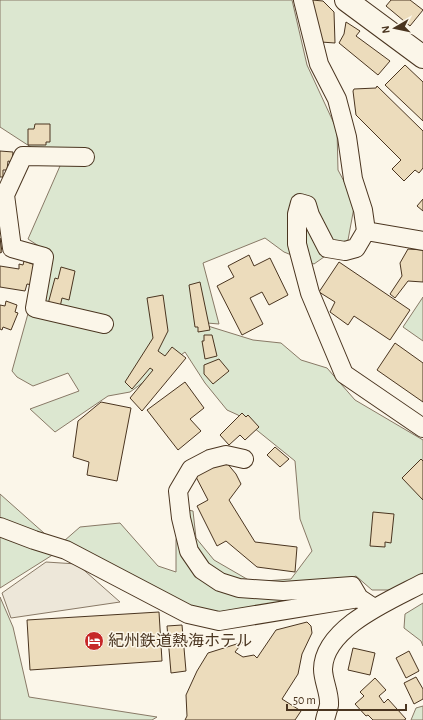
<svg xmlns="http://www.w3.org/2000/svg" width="423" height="720" viewBox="0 0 423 720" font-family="'Alegreya Sans','Noto Sans JP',sans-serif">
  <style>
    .green { fill: #dce7d0; stroke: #887966 }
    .parking { fill: #ede7d9; stroke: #887966 }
    .building { fill: #ecdcbc; stroke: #4a3520 }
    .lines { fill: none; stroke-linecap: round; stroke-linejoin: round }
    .minor-casing { stroke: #4a3520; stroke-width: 20 }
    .highway-casing { stroke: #4a3520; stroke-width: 24 }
    .minor { stroke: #fbf6e9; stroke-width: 18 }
    .highway { stroke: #fbf6e9; stroke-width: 22 }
    .labels { text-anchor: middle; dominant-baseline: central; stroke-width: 3; stroke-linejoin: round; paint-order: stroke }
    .poi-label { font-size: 16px; fill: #4a3520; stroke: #fbf6e9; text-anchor: start }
  </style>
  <rect width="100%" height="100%" fill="#fbf6e9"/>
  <path class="green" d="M0,0H292L307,65L337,130L338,170L355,202L348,240L314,264L284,252L265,238L203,263L219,324L195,322L253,340L281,343L301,360L327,368L355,400L423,440V577L398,590H372L356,576L293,601L218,612L190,607L64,541L80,527L120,523L158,566L176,572V540L183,509L193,511L196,538L214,560L252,582L291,579L312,551L300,519L295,461L238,415L227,410L205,383L185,352L130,392L108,396L55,432L30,409L79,391L68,373L33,386L17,377L12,371L29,310L51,254L28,239L60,166L0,127Z
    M423,297V341L403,327Z
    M0,494L62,549L0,588Z
    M0,597L13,627L29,697L157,717L152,720H0Z
    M423,603V646L421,641L404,628L405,614Z
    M423,706V720H411L416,708Z"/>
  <path class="parking" d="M46,562L77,564L120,602L11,618L2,593Z"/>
  <path class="building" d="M312,0L323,1L334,12L335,43L321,42Z
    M391,0H410L423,10L410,26L386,6Z
    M346,22L360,31L356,36L390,61L378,75L339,43L344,34Z
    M405,65L423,82V121L385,85Z
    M377,86L423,131V168L419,173L415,170L404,181L392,169L401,160L356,115L353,91L354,89L376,88Z
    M35,124H50V142H46V145H28V129H34Z
    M0,151L13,152L12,162L8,161L7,170H3V177H0Z
    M423,199V211L417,206Z
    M0,238L2,252L0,253Z
    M408,249L423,250V282L408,281L395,298L390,294L402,276L400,263Z
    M249,255L254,266L270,258L288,295L269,305L262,292L250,298L263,324L242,335L217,286L234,277L228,266Z
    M24,261L35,265L32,285L27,284L25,291L0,287V266L19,269V264L23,265Z
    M339,262L410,310L390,340L354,316L348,325L330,312L335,302L319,292Z
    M61,267L75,271L69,300L62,298L60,307L48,304L55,278L58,279Z
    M200,282L210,330L198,332V327H195L189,285Z
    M163,295L168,331L158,351L165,356L172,347L186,358L142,411L130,398L153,370L150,368L132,389L125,382L153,338L147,298Z
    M6,301L17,305L15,312L18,313L11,330L3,327L2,330L0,329V305L5,306Z
    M204,335H212L217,356L205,359L202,341H204Z
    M395,343L423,363V402L377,370Z
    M219,359L229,371L213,384L204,374V365Z
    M185,382L204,408L190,419L201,431L178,450L147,410Z
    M101,402L131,408L117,481L87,475L89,462L73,457L78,421Z
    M242,413L246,417L248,415L259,427L245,440L240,435L229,445L220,435Z
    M275,447L289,459L280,467L267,455Z
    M421,459L423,461V500L402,478Z
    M226,462L236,474L241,484L229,500L255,542L297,547L295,572L257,567L226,541L217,546L197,506L208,500L195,475Z
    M373,512L394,514L391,543L385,542V547L370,546Z
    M159,612L162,661L30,670L27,620Z
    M307,622L311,626L312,633L302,654L298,674L282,699L301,711L295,720H185L187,716L186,695L197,671L208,653L243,642L235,652L243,657L254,655L257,658L276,630Z
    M182,625L186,671L171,673L167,626Z
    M353,648L375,653L370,675L348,670Z
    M409,651L419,671L406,678L396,658Z
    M416,677L423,689V699L414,704L404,683Z
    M375,678L386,690L379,696L384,703L388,699L406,719L404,720H373L368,715L366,716L355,704L364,696L360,692Z"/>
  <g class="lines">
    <defs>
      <path id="minor" d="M303,0L319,64L337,99L347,137L353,179L363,210L366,231L356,248L345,251L327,248L310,215L307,205L300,203L297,214V244L310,293L344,374L423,428
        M5,195L12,248L44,257L35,308L104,324
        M0,196L5,195L23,156L85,157
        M366,231L423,241
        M244,459L226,455L210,459L191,469L178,491L181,518L189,551L202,570L220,582L239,588L283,591L352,586L359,598
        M0,527L34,540L66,550L188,614L219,621L359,598L374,608
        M325,720C326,715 328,710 329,705C330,693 323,681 323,669C324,627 391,600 423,583"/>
      <path id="highway" d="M346,0L423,57"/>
    </defs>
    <use href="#minor" class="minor-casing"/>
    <use href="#highway" class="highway-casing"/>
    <use href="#minor" class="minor"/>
    <use href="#highway" class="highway"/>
  </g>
  <defs>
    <symbol id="hotel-disc" viewBox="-11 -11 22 22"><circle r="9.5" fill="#c62828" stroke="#fbf6e9"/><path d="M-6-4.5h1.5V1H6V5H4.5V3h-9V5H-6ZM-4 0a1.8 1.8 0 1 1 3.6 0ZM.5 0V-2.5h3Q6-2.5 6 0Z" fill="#fff"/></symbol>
  </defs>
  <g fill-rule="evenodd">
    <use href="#hotel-disc" x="83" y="630" width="22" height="22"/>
  </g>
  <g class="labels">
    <g class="poi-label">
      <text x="108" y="641">紀州鉄道熱海ホテル</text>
    </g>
  </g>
  <g transform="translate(395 28) rotate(261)" stroke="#fbf6e9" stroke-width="3" paint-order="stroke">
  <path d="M0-3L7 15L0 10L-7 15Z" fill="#4a3520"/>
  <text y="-6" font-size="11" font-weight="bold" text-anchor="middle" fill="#4a3520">N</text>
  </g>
  <path d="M287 704v6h119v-6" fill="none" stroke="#4a3520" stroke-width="2"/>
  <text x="293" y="704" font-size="12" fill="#4a3520" stroke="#fbf6e9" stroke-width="3" paint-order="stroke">50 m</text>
</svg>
